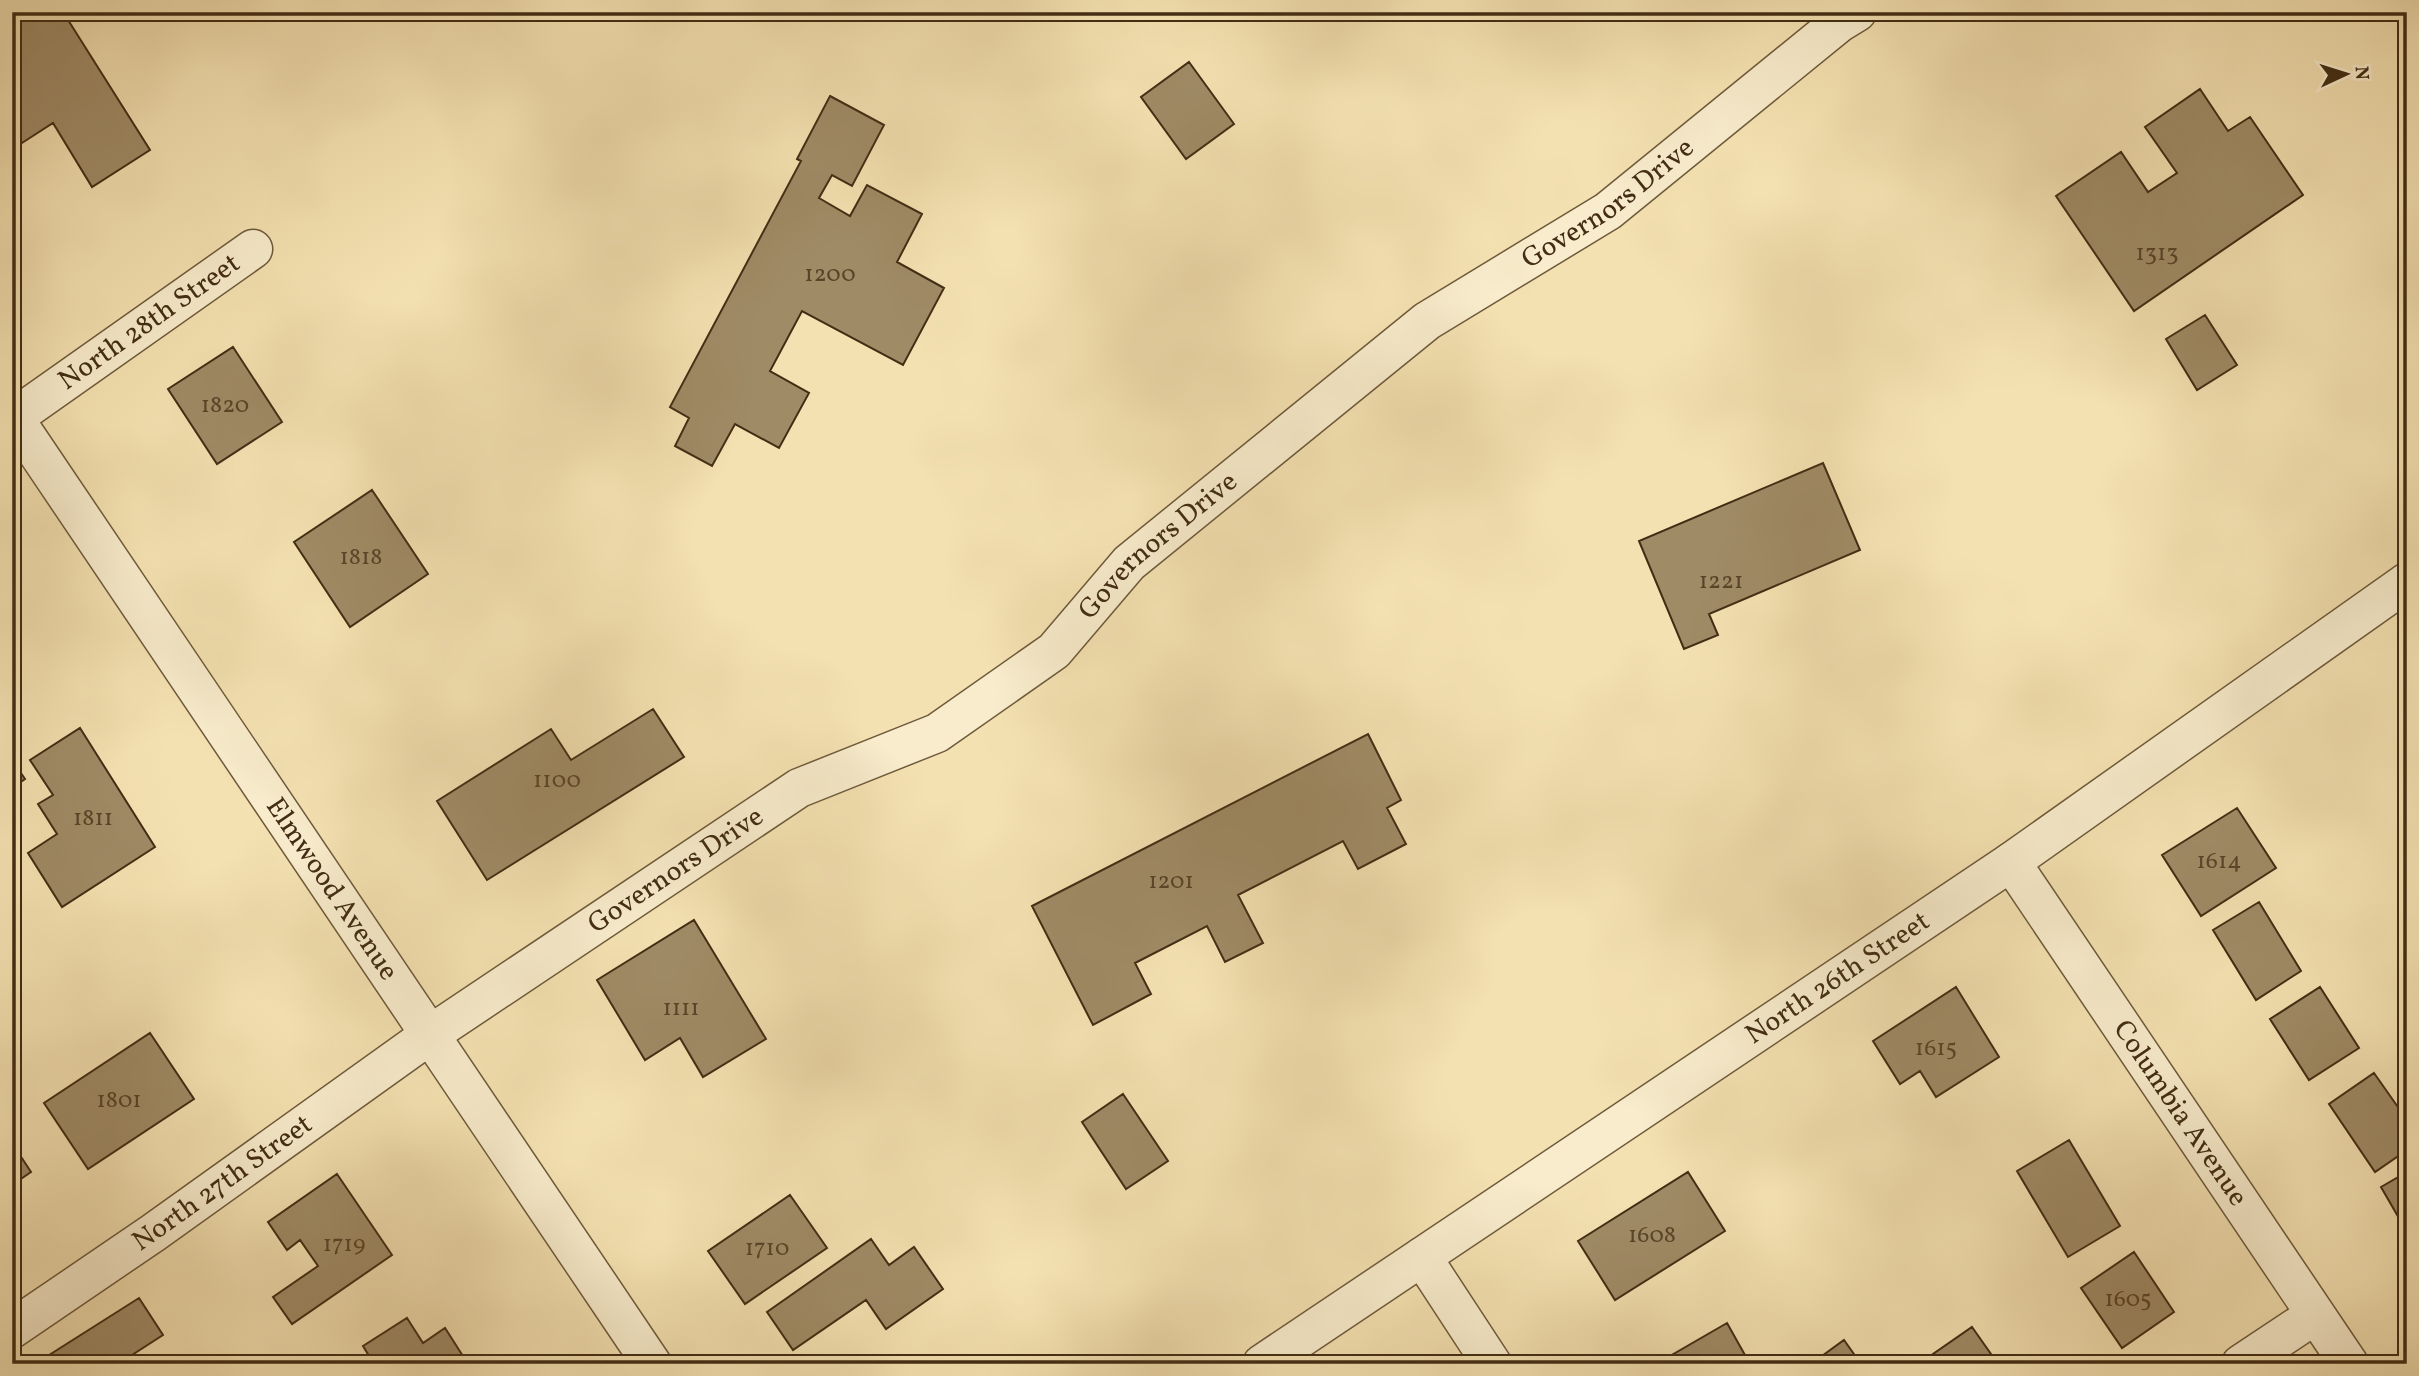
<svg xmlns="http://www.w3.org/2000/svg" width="2419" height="1376" viewBox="0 0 2419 1376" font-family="Vollkorn,serif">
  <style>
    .building { fill: #9f8b66; stroke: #422d14; stroke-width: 2 }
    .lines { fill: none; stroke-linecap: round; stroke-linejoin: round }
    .minor-casing { stroke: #6e5a3b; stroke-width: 41 }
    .minor { stroke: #f8eccc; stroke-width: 38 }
    .labels { text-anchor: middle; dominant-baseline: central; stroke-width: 5; stroke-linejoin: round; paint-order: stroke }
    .number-label { font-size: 24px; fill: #594428 }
    .street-label { font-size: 28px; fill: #422d14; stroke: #f8eccc }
  </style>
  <rect width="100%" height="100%" fill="#f4e1b1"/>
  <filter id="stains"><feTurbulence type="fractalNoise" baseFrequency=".00286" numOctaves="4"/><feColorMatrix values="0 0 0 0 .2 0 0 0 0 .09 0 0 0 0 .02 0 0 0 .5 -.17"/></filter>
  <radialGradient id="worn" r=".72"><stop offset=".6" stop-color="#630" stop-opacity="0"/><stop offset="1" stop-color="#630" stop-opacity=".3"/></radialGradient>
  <path class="building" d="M12,12H63L150,150L92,187L53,123L22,143L12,128Z
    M1189,62L1234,124L1186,159L1141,97Z
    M2200,89L2228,131L2250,117L2303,195L2134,311L2056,196L2121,152L2148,192L2177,173L2145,127Z
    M830,96L884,125L852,186L832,175L819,198L850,216L867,185L922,214L897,262L944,288L903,365L802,311L770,371L809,393L779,448L735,424L712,466L675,446L689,418L670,407L801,161L797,159Z
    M2205,315L2237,365L2197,390L2166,339Z
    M233,347L282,422L217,464L168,389Z
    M1823,463L1860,550L1709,614L1718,635L1684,649L1639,541Z
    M372,490L428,574L350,627L294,542Z
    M653,709L684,757L487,880L437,801L551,729L571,760Z
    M80,728L155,847L62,907L28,853L57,834L38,804L53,795L30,760Z
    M1368,734L1401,800L1387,808L1406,844L1358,869L1343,841L1238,895L1263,943L1225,962L1207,926L1135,963L1151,994L1093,1025L1032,906Z
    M12,760L25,779L12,788Z
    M2237,808L2276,868L2201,916L2162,855Z
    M2259,902L2301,971L2256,1000L2213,930Z
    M694,920L766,1039L703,1077L680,1038L645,1060L597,980Z
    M1956,987L1999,1057L1936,1097L1920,1071L1900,1084L1873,1041Z
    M2320,987L2359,1048L2309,1080L2270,1019Z
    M150,1033L194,1099L88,1169L44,1103Z
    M2374,1073L2407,1120V1150L2375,1172L2329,1104Z
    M1123,1094L1168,1161L1126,1189L1082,1122Z
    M2069,1140L2120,1226L2068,1257L2017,1171Z
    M12,1143L31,1172L12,1185Z
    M1688,1172L1725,1231L1615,1300L1578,1241Z
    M2407,1172V1232L2381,1187Z
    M337,1174L392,1255L292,1324L273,1297L318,1266L300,1240L287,1250L268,1222Z
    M790,1195L827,1248L745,1304L708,1251Z
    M871,1239L889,1265L914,1247L943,1289L886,1329L866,1300L793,1350L767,1312Z
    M2134,1252L2174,1312L2122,1348L2081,1288Z
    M139,1298L163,1335L118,1364H35Z
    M407,1318L423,1343L445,1328L468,1364H374L363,1346Z
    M1727,1323L1750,1364H1659L1658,1363Z
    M1972,1327L1998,1364H1940L1933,1354Z
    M1844,1340L1861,1364H1811Z"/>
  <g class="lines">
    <defs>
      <g id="minor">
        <path id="s1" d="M12,415L652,1364"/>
        <path id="s2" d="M12,419L253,249"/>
        <path id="s3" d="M2011,862L2349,1364"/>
        <path d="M1422,1257L1492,1364"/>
        <path id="s4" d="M12,1329L153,1233L431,1034L799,788L937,733L1054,651L1129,563L1427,321L1608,211L1839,23L1857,12"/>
        <path id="s5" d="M1262,1364L2011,862L2407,582"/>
        <path d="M2241,1364L2315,1315"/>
      </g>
    </defs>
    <use href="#minor" class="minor-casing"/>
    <use href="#minor" class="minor"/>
  </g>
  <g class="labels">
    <g class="number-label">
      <text x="2157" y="254">1313</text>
      <text x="830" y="275">1200</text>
      <text x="225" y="406">1820</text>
      <text x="361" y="558">1818</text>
      <text x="1721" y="582">1221</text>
      <text x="557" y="781">1100</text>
      <text x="93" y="819">1811</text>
      <text x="2219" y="862">1614</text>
      <text x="1171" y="882">1201</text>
      <text x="681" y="1009">1111</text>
      <text x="1936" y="1049">1615</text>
      <text x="119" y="1101">1801</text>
      <text x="1652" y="1236">1608</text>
      <text x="344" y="1245">1719</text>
      <text x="767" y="1249">1710</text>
      <text x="2128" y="1300">1605</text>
    </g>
    <g class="street-label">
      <text stroke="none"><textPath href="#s4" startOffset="1962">Governors Drive</textPath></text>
      <text stroke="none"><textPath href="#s2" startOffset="168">North 28th Street</textPath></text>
      <text stroke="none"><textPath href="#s4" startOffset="1395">Governors Drive</textPath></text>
      <text stroke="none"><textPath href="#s4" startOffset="807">Governors Drive</textPath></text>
      <text stroke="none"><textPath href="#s1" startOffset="572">Elmwood Avenue</textPath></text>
      <text stroke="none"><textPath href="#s5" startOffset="693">North 26th Street</textPath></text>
      <text stroke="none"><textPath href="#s3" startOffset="303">Columbia Avenue</textPath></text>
      <text stroke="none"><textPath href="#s4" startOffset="256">North 27th Street</textPath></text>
    </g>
  </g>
  <rect width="2419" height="1376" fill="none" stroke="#f4e1b1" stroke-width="42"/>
  <rect x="14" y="14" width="2391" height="1348" fill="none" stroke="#422d14" stroke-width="3.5"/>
  <rect x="21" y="21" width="2377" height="1334" fill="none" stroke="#422d14" stroke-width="2"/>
  <g transform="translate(2346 74) rotate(86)" stroke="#f8eccc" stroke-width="5" paint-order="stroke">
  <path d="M0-5L12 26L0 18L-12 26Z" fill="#422d14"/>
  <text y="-10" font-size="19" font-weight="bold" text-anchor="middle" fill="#422d14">N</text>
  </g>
  <rect width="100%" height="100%" filter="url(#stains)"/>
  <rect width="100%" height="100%" fill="url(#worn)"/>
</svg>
